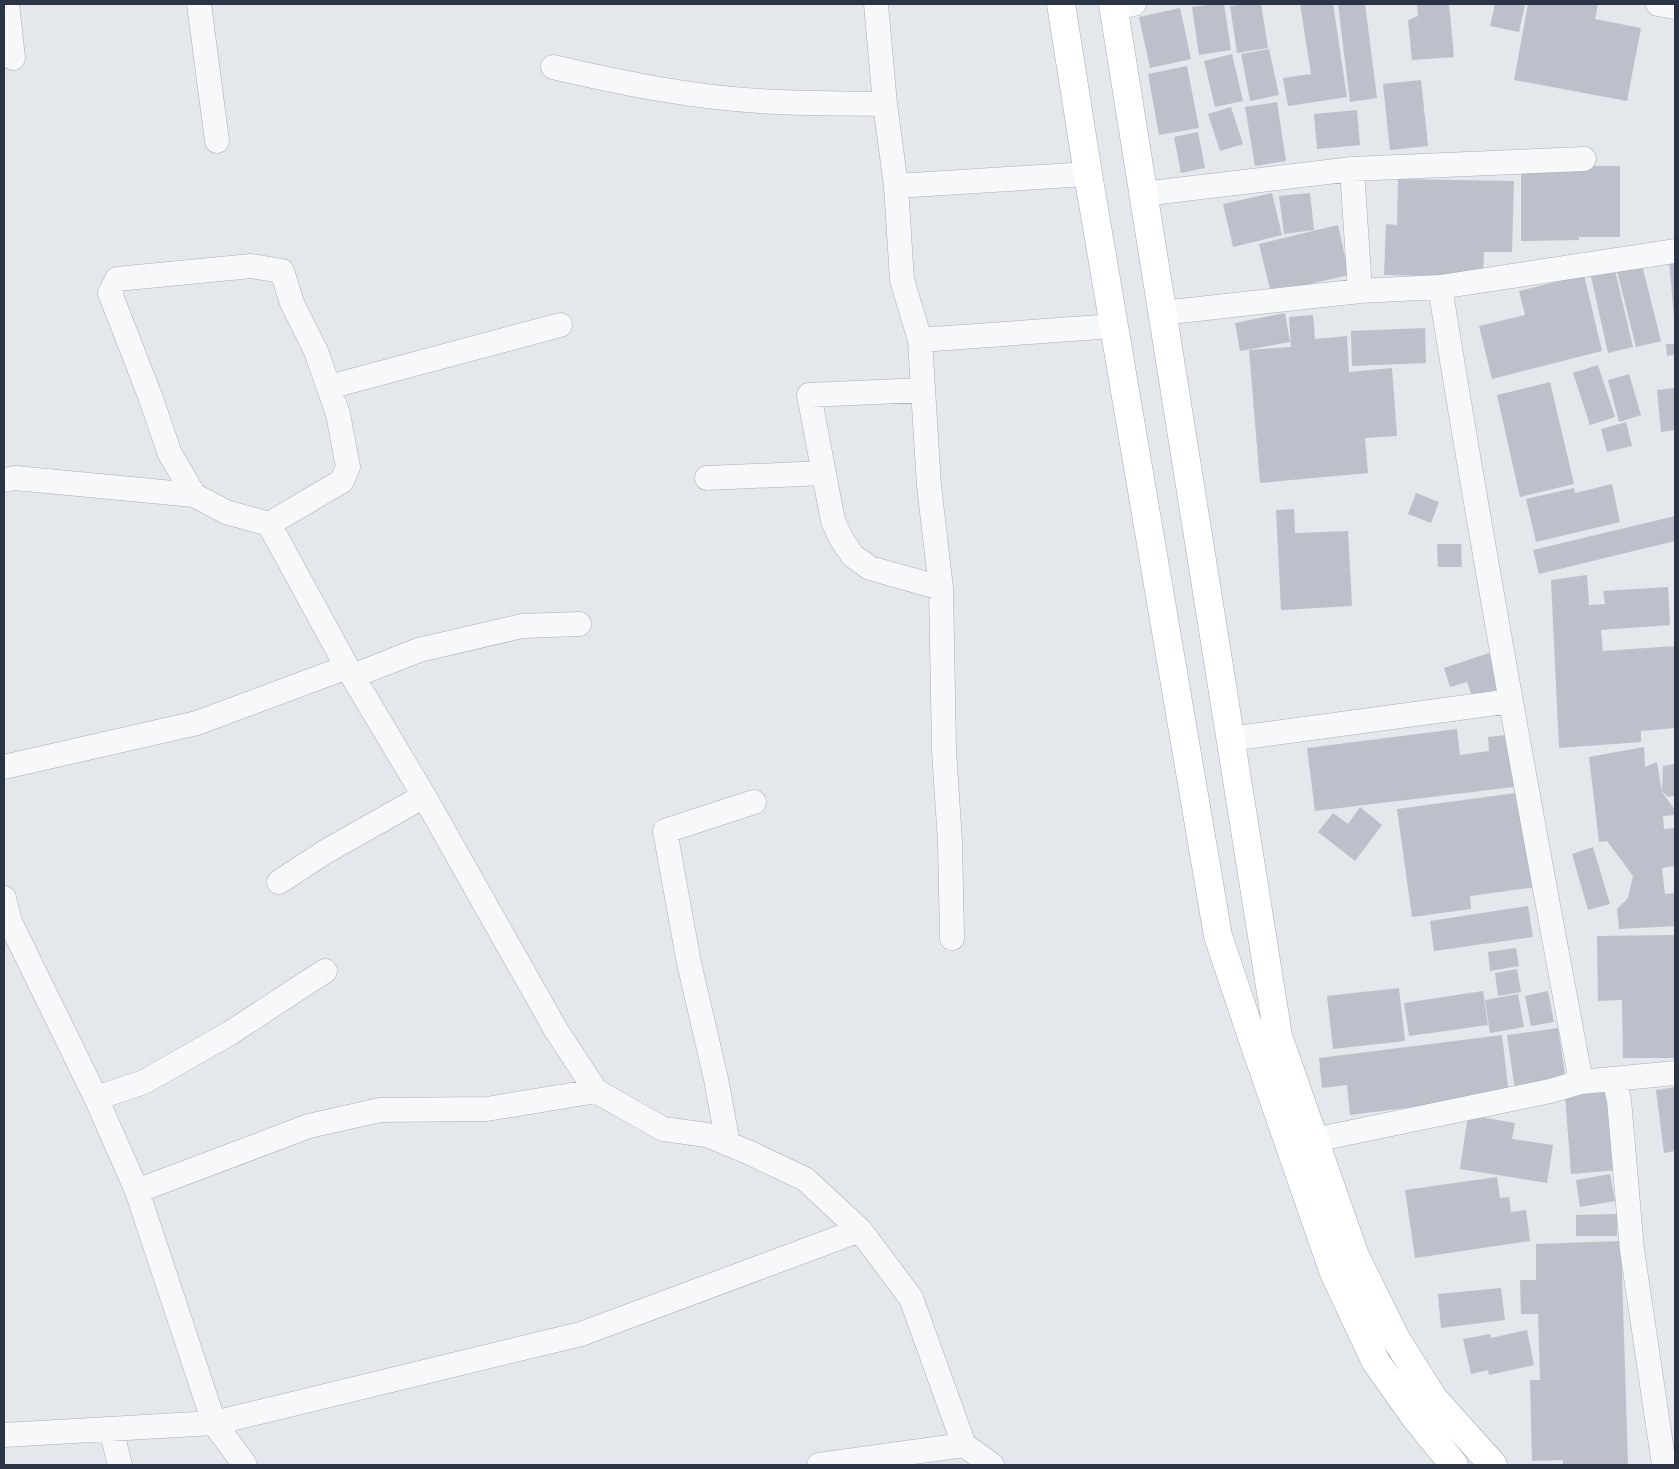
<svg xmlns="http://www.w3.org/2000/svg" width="1679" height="1469" viewBox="0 0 1679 1469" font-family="Barlow,sans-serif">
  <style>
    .building { fill: #bbc0ca }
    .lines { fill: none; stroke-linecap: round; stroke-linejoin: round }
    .street-casing { stroke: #a9aeb7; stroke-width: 25 }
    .primary-casing { stroke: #a3abb8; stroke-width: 29 }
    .street { stroke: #f7f8fa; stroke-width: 24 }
    .primary { stroke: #fff; stroke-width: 28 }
  </style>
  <rect width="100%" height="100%" fill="#e4e7ec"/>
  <path class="building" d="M1215,4H1224L1231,50L1199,55L1192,7Z
    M1247,4H1261L1268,48L1237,53L1230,6Z
    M1300,4H1333L1347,97L1288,106L1283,78L1311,74Z
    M1338,4H1365L1377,98L1350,102Z
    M1417,4H1449L1454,57L1412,60L1408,20L1418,16Z
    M1495,4H1525L1519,32L1490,26Z
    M1528,4H1598L1595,19L1641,28L1627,101L1514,80Z
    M1180,8L1191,59L1150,68L1139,17Z
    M1269,49L1279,95L1250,101L1241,54Z
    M1232,54L1243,101L1215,107L1204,61Z
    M1187,66L1199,128L1159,135L1148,74Z
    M1421,80L1428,146L1390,150L1383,84Z
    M1277,102L1286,161L1255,166L1245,107Z
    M1231,107L1243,144L1220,151L1208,114Z
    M1357,110L1360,145L1317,149L1314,114Z
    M1198,132L1205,168L1181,173L1174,137Z
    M1521,166H1620V237H1579V240L1521,241Z
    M1398,179L1514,181L1512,252H1484L1483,277L1384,275L1386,224L1397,225Z
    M1272,193L1282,235L1233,247L1223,204Z
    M1310,193L1314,230L1284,234L1279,196Z
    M1338,225L1349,275L1271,293L1259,244Z
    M1640,257L1661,341L1636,347L1615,263Z
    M1669,260H1675V318H1674Z
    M1614,266L1633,347L1608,353L1590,272Z
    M1584,275L1602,351L1492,379L1479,326L1525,315L1519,291Z
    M1285,313L1290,342L1240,351L1235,323Z
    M1313,315L1315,339L1347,336L1349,372L1392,368L1397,436L1365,438L1368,473L1260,483L1249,350L1291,347L1289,317Z
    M1425,328L1426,363L1352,366L1351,331Z
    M1666,344H1675V355L1667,356Z
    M1598,365L1615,417L1590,425L1573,373Z
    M1629,374L1641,415L1619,422L1608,380Z
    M1550,382L1574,484L1520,497L1497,395Z
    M1675,388V430L1661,432L1657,390Z
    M1626,422L1632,446L1607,452L1601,429Z
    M1612,484L1620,522L1536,542L1526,499L1574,488L1575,493Z
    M1416,493L1439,502L1431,523L1408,514Z
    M1294,509L1295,533L1348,531L1352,606L1281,610L1276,510Z
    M1675,516V541L1539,574L1533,550Z
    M1437,544H1461L1462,567H1438Z
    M1587,575L1589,605L1605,604L1603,591L1668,587L1670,625L1601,630L1603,651L1675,646V728L1641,731V742L1559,748L1551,580Z
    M1489,653L1503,695L1475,705L1467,682L1450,687L1444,668Z
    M1457,729L1460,755L1489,751L1488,737L1516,734L1522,786L1315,811L1307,748Z
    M1644,747L1645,767L1657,762L1662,792L1675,810V815L1663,816L1664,829L1675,828V866L1666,867L1662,869L1665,894L1675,893V926L1619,929L1617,909L1628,898L1633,876L1607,841L1599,842L1589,757Z
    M1675,764V796L1668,797L1662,791L1663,766Z
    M1523,792L1536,887L1470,896L1471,909L1412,917L1397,809Z
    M1360,807L1382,825L1355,861L1318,832L1333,813L1348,824Z
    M1593,847L1610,904L1588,910L1572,854Z
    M1528,906L1533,937L1434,951L1430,921Z
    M1675,935V1058H1623L1622,1000L1598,1001L1597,936Z
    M1516,948L1519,966L1490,971L1488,952Z
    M1517,969L1521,992L1498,996L1495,973Z
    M1399,988L1405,1041L1333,1049L1327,996Z
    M1483,991L1488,1025L1409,1036L1404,1003Z
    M1548,991L1554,1022L1531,1026L1525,996Z
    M1518,994L1524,1027L1490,1033L1485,1000Z
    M1558,1028L1566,1082L1515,1090L1507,1035Z
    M1502,1035L1509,1095L1350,1115L1347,1085L1322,1088L1319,1058Z
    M1675,1087V1151L1664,1153L1656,1090Z
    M1611,1092L1617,1170L1571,1174L1565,1095Z
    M1468,1115L1515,1123L1512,1139L1553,1145L1547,1183L1460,1169Z
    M1610,1174L1615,1201L1580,1207L1576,1180Z
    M1497,1177L1500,1198L1509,1197L1511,1212L1526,1210L1530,1241L1415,1258L1405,1190Z
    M1617,1214V1236H1576V1215Z
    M1621,1241L1628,1465H1563V1460L1532,1461L1530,1380H1540L1538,1314H1521L1520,1280H1536V1244Z
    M1501,1288L1505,1320L1441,1328L1438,1294Z
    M1527,1330L1534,1365L1489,1375L1488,1370L1471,1374L1463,1339L1490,1334L1491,1338Z"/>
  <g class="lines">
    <defs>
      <path id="street" d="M7,4L13,58
        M199,4L217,141
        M876,4L885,104L896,186
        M1658,4L1675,7
        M1113,7L1134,4
        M553,67C622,83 690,97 760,101C801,104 844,103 885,104
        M1352,169L1584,159
        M1143,194L1352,169L1360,291L1440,287C1483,553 1531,817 1581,1082
        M1440,287L1675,251
        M1162,313L1360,291
        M920,340L902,280L896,186L1088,174
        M329,387L560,325
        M923,390L809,395L833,521L842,540L853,556L870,568L941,588
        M707,478L824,473
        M4,480L15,478L194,495L226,512L269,524L347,667L424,796L556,1030L596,1091
        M194,495L170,454L150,396L110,293L117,279L251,266L282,271L292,303L316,351L338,414L348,467L342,481L269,524
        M353,676L419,650L522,626L579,624
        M1230,739L1511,701
        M4,767L197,723L347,667
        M279,882L325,852L424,796
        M4,898L10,922L96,1098L137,1191L214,1423L581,1334L860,1230L911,1298L964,1445
        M952,938L950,842L944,750L941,588L929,486L920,340L1114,326
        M1614,1079L1619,1100L1632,1250L1664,1465
        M96,1098L144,1082L230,1033L325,971
        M1314,1140L1550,1091L1581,1082L1675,1073
        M728,1144L716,1079L689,963L665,831L754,802
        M137,1191L309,1126L380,1110L487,1109L596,1091L663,1129L707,1135L750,1153L805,1179L860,1230
        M111,1429L120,1465
        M4,1435L214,1423L245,1465
        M819,1465L964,1445L992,1465"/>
      <path id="primary" d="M1061,4L1088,174L1218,936L1253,1040L1334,1273L1376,1362L1415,1417L1454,1465
        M1113,4L1278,1036L1355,1256L1396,1339L1433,1398L1493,1465"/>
    </defs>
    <use href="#street" class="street-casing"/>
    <use href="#primary" class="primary-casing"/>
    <use href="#street" class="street"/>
    <use href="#primary" class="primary"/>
  </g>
  <rect width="1679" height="1469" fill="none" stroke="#2b3445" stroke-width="10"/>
</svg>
